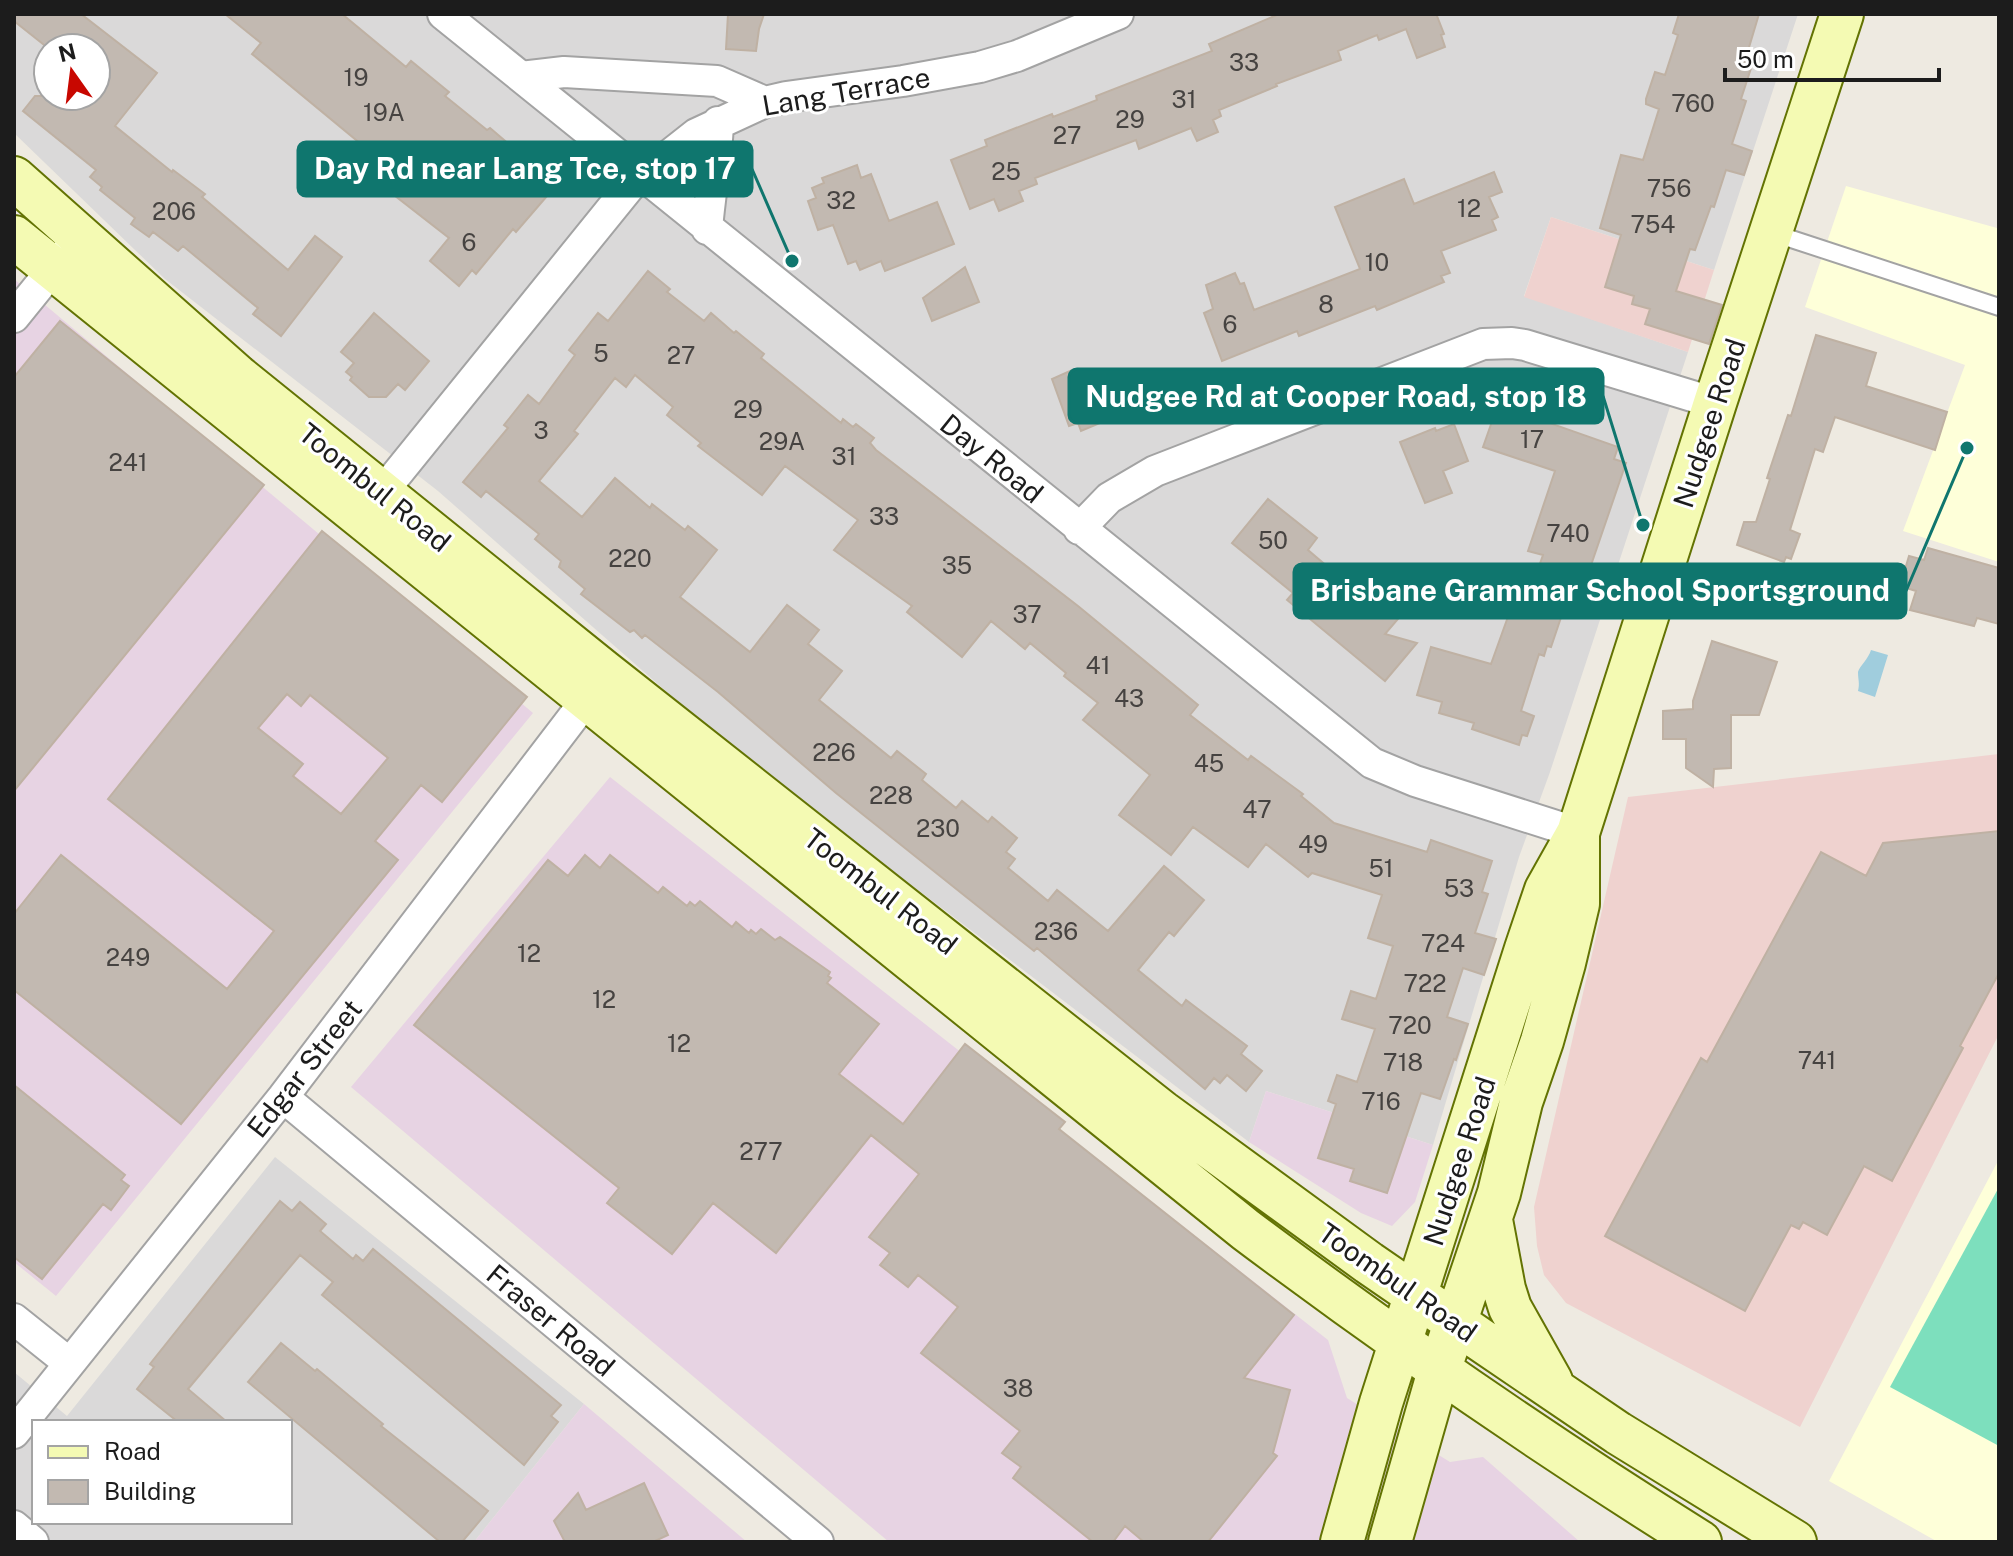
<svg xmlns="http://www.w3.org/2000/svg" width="2013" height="1556" viewBox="0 0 2013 1556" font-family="'Public Sans',sans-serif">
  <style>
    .residential { fill: #dad9d9; fill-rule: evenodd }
    .commercial { fill: #efd2cf }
    .industrial { fill: #e7d3e3 }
    .education { fill: #feffd9 }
    .pitch { fill: #7ddfbd }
    .water { fill: #a0cddd }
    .building { fill: #c2b9b1; stroke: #bfb1a3; stroke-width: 2; fill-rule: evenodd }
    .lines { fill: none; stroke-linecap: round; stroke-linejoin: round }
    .service-casing { stroke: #a3a3a3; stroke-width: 20 }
    .minor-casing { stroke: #a3a3a3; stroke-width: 34 }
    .secondary-casing { stroke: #637303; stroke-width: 46 }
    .service { stroke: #fff; stroke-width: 16 }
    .minor { stroke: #fff; stroke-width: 30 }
    .secondary { stroke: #f4fab3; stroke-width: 42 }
    .labels { text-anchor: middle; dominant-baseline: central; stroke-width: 6; stroke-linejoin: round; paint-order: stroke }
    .number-label { font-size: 24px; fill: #464341 }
    .street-label { font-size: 28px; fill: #1c1c1c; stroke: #fff }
    .leader { fill: none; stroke: #0f766e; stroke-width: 3 }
    .callout-dot { fill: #0f766e; stroke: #fff; stroke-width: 3 }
    .callout { fill: #0f766e; stroke: #0f766e; stroke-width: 3 }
    .callout-label { font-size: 30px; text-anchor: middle; font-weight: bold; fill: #fff }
  </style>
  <rect width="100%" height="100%" fill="#eeeae1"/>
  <path class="residential" d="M14,14H1798L1714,270L1551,217L1524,296L1688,352L1550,772L1519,857L1433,1145L1266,1091L1249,1142L725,743L438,491L165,279L14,133ZM48,48H96V96H48Z
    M275,1157L584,1404L474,1542H14V1372L67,1416ZM34,1422H290V1522H34Z"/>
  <path class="commercial" d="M1551,217L1714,270L1688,352L1524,297Z
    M1999,754V1034L1800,1427L1566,1303L1544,1275L1537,1246L1534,1207L1628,797Z"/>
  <path class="industrial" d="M14,279L533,713L56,1296L14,1262Z
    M610,777L1328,1340L1347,1398L1450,1462L1483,1457L1580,1542H889L351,1087Z
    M1266,1091L1433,1145L1415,1202L1392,1226L1361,1213L1249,1142Z
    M584,1404L747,1542H474Z"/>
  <path class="education" d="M1846,186L1997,228L1999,223V562L1903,531L1965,365L1805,307Z
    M1999,1159V1542H1938L1829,1481Z"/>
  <path class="pitch" d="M1999,1187V1446L1890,1387Z"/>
  <path class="water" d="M1871,650L1888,655L1875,697L1858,691C1860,683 1858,680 1858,672C1859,667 1869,658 1871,650Z"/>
  <path class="building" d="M14,14H81L157,73L115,126L172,172L173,170L205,194L202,197L288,270L315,236L342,257L281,336L253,314L258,308L183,246L178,251L153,232L149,237L131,224L135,218L100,190L102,187L90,177L96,170L23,111L35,96H96V48H48L14,21Z
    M225,14H342L406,67L411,61L449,92L445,96L487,130L490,128L531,163L522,174L547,196L516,232L513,229L476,274L472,270L459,286L430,261L449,238L367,174L379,159L252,54L261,43Z
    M728,14H764L759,29L756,51L726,49Z
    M1279,14H1440L1437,16L1444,34L1441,35L1445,47L1417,58L1406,29L1379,40L1377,35L1338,51L1341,60L1276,84L1277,86L1219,110L1221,116L1213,120L1218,132L1197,141L1191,128L1139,149L1136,140L1035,178L1037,184L1019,191L1023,201L999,211L994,199L970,209L951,160L987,146L985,140L1052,114L1053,117L1097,100L1096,96L1212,51L1209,44Z
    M1679,14H1759L1747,54L1755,56L1741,99L1746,101L1732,144L1752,151L1744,175L1726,170L1714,207L1711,206L1695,250L1690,249L1676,291L1722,305L1709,344L1645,324L1650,309L1632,304L1634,296L1605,287L1621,235L1600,228L1621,155L1643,160L1659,109L1646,104V99L1655,72L1665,75L1678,35L1673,33Z
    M857,165L861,178L871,174L889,221L937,202L954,244L885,271L881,261L860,270L856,261L848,264L833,225L818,230L808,201L816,198L812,188L824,183L822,178Z
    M1494,172L1502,192L1489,197L1498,217L1492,220L1496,230L1441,251L1450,273L1441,276L1444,282L1377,310L1375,306L1299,336L1297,331L1222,361L1204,313L1213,309L1206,285L1235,273L1240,284L1244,283L1254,310L1360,269L1335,207L1404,179L1414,204Z
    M965,267L979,302L932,321L923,298Z
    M648,271L670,289L667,292L704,321L711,313L734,333L736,331L764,354L761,358L841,423L843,419L853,427L856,424L874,438L870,443L876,450L1078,606L1198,705L1190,715L1248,760L1251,756L1303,794L1301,796L1334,823L1427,852L1431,840L1492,861L1482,892L1488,894L1475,933L1496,939L1484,975L1463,968L1447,1017L1468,1024L1456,1060L1454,1059L1440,1099L1421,1093L1387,1193L1350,1181L1354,1169L1318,1158L1336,1104L1328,1101L1337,1075L1357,1082L1375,1029L1342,1019L1351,991L1376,999L1393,946L1368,938L1382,895L1312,873L1308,877L1266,844L1248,867L1193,827L1171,855L1119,815L1150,775L1083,720L1098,703L1064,676L1066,673L1030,643L1025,649L991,621L962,657L907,612L912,606L834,550L858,520L785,466L762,495L698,446L701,443L667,415L673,407L635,375L626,387L615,378L574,431L578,434L539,481L582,517L615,478L650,508L652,504L685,530L688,526L717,550L680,597L750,652L787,605L819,630L808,644L842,671L819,700L891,758L897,751L926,774L922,780L956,808L962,801L988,822L992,817L1017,838L1006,852L1015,859L1008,868L1048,901L1057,890L1108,931L1164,866L1204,900L1174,936L1169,932L1138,970L1182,1006L1186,1000L1247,1046L1241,1054L1262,1071L1246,1091L1227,1075L1220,1083L1214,1078L1205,1089L1037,948L1034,951L836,793L718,692L645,635L642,638L634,630L630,632L581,594L585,589L559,567L561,561L535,539L539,534L486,491L481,497L463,482L508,428L504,425L528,395L539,404L575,355L569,350L598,313L608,321Z
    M374,313L429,361L405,390L398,384L386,397H369L350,380L352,377L346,372L354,363L341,352Z
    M60,321L264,485L14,791V377Z
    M1816,335L1876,353L1866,386L1947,412L1935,450L1835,417L1823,452L1815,449L1790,530L1800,534L1791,559L1786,557L1784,562L1737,545L1744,522H1756L1770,479L1767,478L1788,415L1791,416Z
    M1072,370L1076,380L1093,373L1112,418L1081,431L1078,423L1069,426L1052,379Z
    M1495,413L1518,421L1521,413L1618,447L1614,459L1626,463L1589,571L1578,567L1551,647L1547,646L1544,656L1539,654L1521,711L1534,716L1527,736L1522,735L1519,745L1472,729L1474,723L1439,713L1442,702L1417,695L1431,647L1491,664L1509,614L1512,615L1515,606L1524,609L1543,555L1528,551L1555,471L1483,447Z
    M1454,424L1468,461L1443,471L1452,493L1425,503L1400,442L1435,428L1436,431Z
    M1268,499L1317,538L1308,550L1375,607L1378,603L1398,619L1385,634L1417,643L1385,681L1287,600L1293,593L1232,543Z
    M322,531L527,697L442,802L421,785L375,841L398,860L181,1124L14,990V914L61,855L227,989L274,931L108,799ZM287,694L301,706L310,695L388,758L341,814L293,776L303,764L258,728Z
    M1928,548L1999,568V624L1977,618L1974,626L1910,610L1916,591L1900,586L1909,556L1924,560Z
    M1712,641L1777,662L1759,715H1731V768L1714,769L1713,787L1686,768V739H1663V711L1693,709V701Z
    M1999,831V973L1960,1046L1963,1048L1892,1181L1864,1166L1827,1235L1803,1222L1799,1229L1791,1225L1745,1311L1605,1236L1701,1058L1707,1062L1821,852L1866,876L1883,843Z
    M585,855L600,868L610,855L658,893L663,887L687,906L690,902L695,906L700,901L732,927L736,922L749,933L751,930L756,934L761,929L775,940L780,937L830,972L828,976L831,978L827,983L879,1024L839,1074L903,1124L965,1044L1065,1122L1059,1129L1294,1315L1244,1378L1290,1390L1273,1453L1277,1456L1208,1542H1144L1125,1526L1113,1542H1093L1013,1478L1021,1467L1002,1453L1020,1431L921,1353L958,1307L918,1275L908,1287L880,1265L890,1253L869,1237L919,1174L871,1135L776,1253L713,1203L672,1254L607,1203L619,1188L414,1025L548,860L568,876Z
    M14,1085L125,1175L121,1180L129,1186L111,1210L103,1204L42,1279L14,1257Z
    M280,1201L292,1211L300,1202L326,1224L320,1231L353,1259L356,1255L363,1261L373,1249L561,1405L551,1416L558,1422L524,1465L322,1295L333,1282L300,1255L188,1389L227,1422H178L137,1389L154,1367L150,1364Z
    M281,1343L315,1371L317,1369L383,1424L381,1426L488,1511L462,1542H440L248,1382Z
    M644,1483L668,1535L653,1542H565L554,1521L578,1493L586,1510Z"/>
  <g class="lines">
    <defs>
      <path id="service" d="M1773,233L1999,307"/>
      <path id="minor" d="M443,14L1372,763L1415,781L1578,833
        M521,77L564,72L717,81L765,102
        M707,229C710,192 717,158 718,122
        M14,317L65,254
        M371,506L630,186L696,134L765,102L786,97L903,81L980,67L1017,56L1118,14
        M1079,529L1109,498L1155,471L1483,344L1512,343L1525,345L1715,403
        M283,1097L818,1542
        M14,1319L69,1363
        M14,1433L283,1097L587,699
        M14,1526L33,1542"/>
      <path id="secondary" d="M14,178L237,376L603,671L1162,1112L1369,1263L1481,1340L1618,1433L1795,1542
        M14,237L1246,1230C1394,1341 1543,1444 1700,1542
        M1491,1220L1504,1289L1510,1308L1551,1381
        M1342,1542L1381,1403L1526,949L1546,890L1578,833L1715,403L1842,14
        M1390,1542L1439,1371L1499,1193L1521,1102L1542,1041L1564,963L1578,904V835"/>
    </defs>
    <use href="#service" class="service-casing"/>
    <use href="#minor" class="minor-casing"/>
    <use href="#secondary" class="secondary-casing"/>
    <use href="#service" class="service"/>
    <use href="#minor" class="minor"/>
    <use href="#secondary" class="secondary"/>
  </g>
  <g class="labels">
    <g class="number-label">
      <text x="1244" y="62">33</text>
      <text x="356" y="77">19</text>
      <text x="1184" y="99">31</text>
      <text x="1693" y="103">760</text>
      <text x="384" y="112">19A</text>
      <text x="1130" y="119">29</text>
      <text x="1067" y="135">27</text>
      <text x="1006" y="171">25</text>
      <text x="1669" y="188">756</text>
      <text x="841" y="200">32</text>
      <text x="1469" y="208">12</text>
      <text x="174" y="211">206</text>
      <text x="1653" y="224">754</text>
      <text x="469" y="242">6</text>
      <text x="1377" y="262">10</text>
      <text x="1326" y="304">8</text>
      <text x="1230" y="324">6</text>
      <text x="601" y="353">5</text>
      <text x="681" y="355">27</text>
      <text x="748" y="409">29</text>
      <text x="541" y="430">3</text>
      <text x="1532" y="439">17</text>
      <text x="782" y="441">29A</text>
      <text x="844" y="456">31</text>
      <text x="128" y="462">241</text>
      <text x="884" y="516">33</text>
      <text x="1568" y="533">740</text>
      <text x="1273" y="540">50</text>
      <text x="630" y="558">220</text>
      <text x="957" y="565">35</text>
      <text x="1027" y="614">37</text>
      <text x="1098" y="665">41</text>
      <text x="1129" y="698">43</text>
      <text x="834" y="752">226</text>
      <text x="1209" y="763">45</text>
      <text x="891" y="795">228</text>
      <text x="1257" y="809">47</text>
      <text x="938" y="828">230</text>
      <text x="1313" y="844">49</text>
      <text x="1381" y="868">51</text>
      <text x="1459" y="888">53</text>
      <text x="1056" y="931">236</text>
      <text x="1443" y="943">724</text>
      <text x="529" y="953">12</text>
      <text x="128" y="957">249</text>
      <text x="1425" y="983">722</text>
      <text x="604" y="999">12</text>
      <text x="1410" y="1025">720</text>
      <text x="679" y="1043">12</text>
      <text x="1817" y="1060">741</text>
      <text x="1403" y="1062">718</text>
      <text x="1381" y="1101">716</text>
      <text x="761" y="1151">277</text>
      <text x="1018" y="1388">38</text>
    </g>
    <g class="street-label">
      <text transform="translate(846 91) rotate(-10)">Lang Terrace</text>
      <text transform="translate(1709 423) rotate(-72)">Nudgee Road</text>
      <text transform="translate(992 458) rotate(39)">Day Road</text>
      <text transform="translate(375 487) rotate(39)">Toombul Road</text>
      <text transform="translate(881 891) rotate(38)">Toombul Road</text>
      <text transform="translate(304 1068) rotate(-52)">Edgar Street</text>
      <text transform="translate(1459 1161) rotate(-72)">Nudgee Road</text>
      <text transform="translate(1398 1282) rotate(35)">Toombul Road</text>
      <text transform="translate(551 1320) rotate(40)">Fraser Road</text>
    </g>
  </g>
  <path class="leader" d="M792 261L752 169M1643 525L1603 396M1967 448L1906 591"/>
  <g class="callout-dot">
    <circle cx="792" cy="261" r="8"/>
    <circle cx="1643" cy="525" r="8"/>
    <circle cx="1967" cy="448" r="8"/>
  </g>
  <g class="callout">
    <rect x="298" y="142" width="454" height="54" rx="8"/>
    <rect x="1069" y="369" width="534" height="54" rx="8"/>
    <rect x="1294" y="564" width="612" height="54" rx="8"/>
  </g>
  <g class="callout-label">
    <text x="525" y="179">Day Rd near Lang Tce, stop 17</text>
    <text x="1336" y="407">Nudgee Rd at Cooper Road, stop 18</text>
    <text x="1600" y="601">Brisbane Grammar School Sportsground</text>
  </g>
  <rect width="2013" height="1556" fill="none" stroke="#1c1c1c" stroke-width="32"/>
  <rect x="32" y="1420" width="260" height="104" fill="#ffffff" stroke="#a4a4a4" stroke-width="2"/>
  <rect x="48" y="1446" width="40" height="12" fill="#f4fab3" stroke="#a4a4a4" stroke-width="2"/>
  <text x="104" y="1460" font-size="24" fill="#1c1c1c">Road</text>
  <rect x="48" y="1480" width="40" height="24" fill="#c2b9b1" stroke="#a4a4a4" stroke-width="2"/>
  <text x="104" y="1500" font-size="24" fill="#1c1c1c">Building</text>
  <g transform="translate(72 72) rotate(346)"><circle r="38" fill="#ffffff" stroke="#a4a4a4" stroke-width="2"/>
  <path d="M0-6L14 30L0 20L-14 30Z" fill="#c80700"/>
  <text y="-12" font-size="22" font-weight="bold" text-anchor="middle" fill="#1c1c1c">N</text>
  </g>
  <path d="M1725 68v12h214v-12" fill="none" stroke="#1c1c1c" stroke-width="4"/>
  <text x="1737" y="68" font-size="24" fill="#1c1c1c" stroke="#ffffff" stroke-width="6" paint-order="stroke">50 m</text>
</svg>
